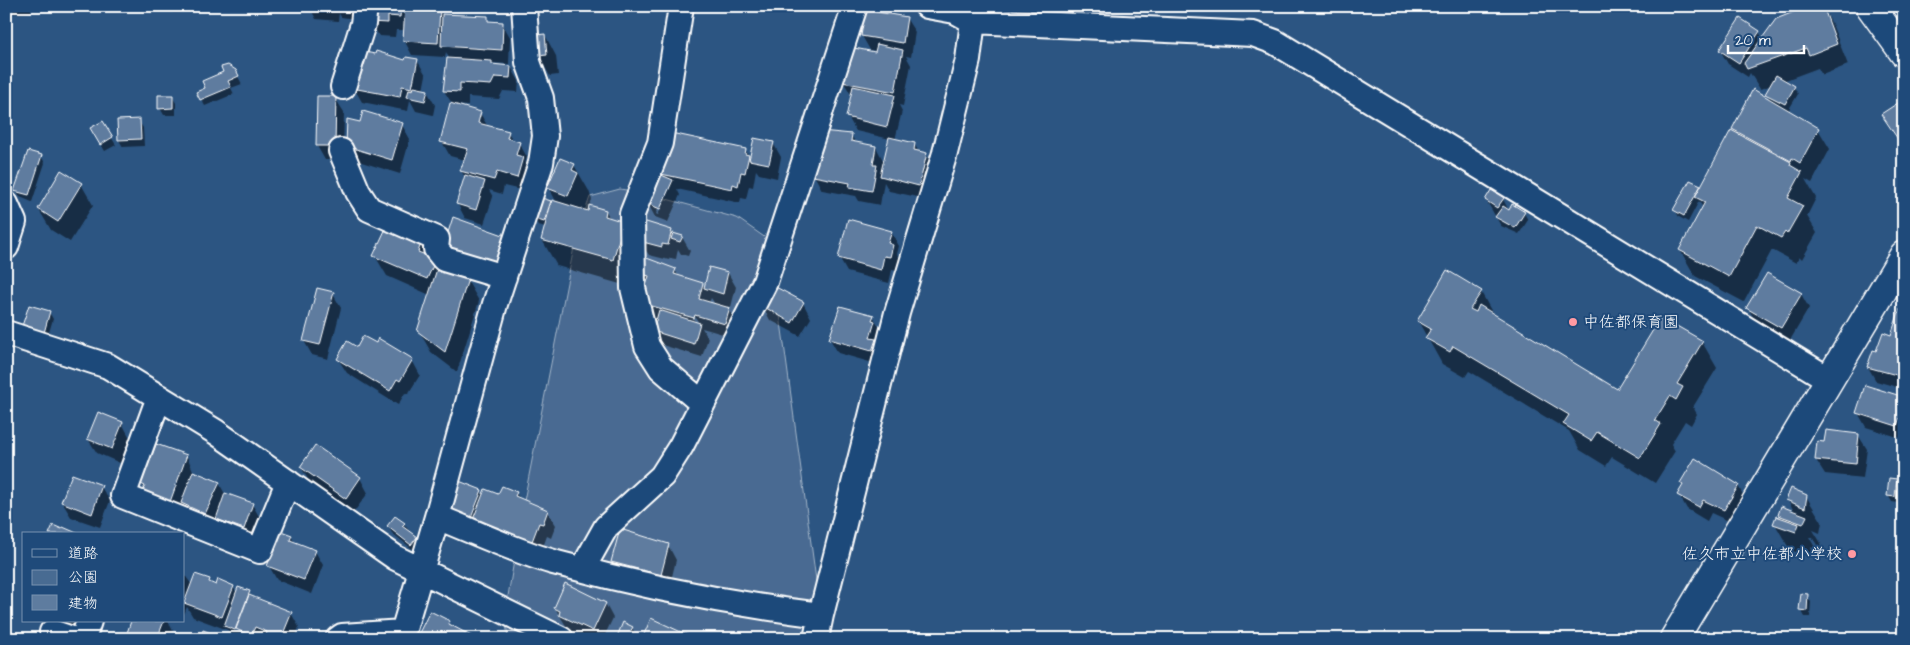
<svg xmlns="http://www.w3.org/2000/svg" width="1910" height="645" viewBox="0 0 1910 645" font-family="'Architects Daughter','Klee One',sans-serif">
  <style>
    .green { fill: #486b92; stroke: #a4b5c8 }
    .shadow { fill: #0007; fill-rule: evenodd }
    .building { fill: #5e7c9f; stroke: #fff }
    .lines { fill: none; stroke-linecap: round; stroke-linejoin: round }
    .street-casing { stroke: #fff; stroke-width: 28 }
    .secondary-casing { stroke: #fff; stroke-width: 31 }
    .street { stroke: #1f4a7a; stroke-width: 24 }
    .secondary { stroke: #1f4a7a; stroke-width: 28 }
    .poi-dot { fill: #ff9aa2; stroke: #1f4a7a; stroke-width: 2 }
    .labels { text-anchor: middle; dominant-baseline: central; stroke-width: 4; stroke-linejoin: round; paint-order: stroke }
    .poi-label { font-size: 16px; fill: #fff; stroke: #1f4a7a; text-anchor: start }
  </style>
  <rect width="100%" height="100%" fill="#2c5582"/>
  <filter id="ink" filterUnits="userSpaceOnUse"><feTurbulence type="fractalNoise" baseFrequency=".02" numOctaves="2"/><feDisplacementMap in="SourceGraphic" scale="10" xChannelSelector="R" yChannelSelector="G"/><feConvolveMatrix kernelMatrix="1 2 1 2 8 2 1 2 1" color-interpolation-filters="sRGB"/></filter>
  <g filter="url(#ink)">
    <path class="green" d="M620,189L644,193L737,218L770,241L824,639H508L505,614L524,501L576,237L590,197Z"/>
    <path class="shadow" d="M6,6H34H31V12L8,14Z
      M169,6H194V11L173,13Z
      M309,6H364L362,20L341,17L339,13L338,21L316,19Z
      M371,6H405L439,10L443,16L487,18L490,23H502L510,37L509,64L491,63L493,66L511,67L519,81L518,92L503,91L499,99L468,97V106L456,105L480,113L488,127L508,132L513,141L519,143L527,157L525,164L530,172L525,191L504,186L502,194L489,190L493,197L484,224L465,218L457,203L465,177L461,171L465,160L450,156L442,142L453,105L444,91L450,60L446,52L445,57L412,55L404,40V30H396L395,37L379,36L371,22Z
      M985,6H1009V11L987,10Z
      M1015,6H1049L1050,17L1018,15Z
      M1822,6L1832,24L1848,65L1822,75L1818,68L1783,81L1794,87L1798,94L1788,111L1818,129L1830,149L1812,183L1805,179L1816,198L1807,216L1817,233L1802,259L1800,257L1796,263L1772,250L1744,302L1695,276L1680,250L1703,208L1699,201L1688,222L1679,217L1675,210L1700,186L1701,188L1737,135L1733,129L1771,101L1767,94L1772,85L1760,89L1750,73L1748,77L1728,64L1720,50L1759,32L1763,39Z
      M906,18L915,32L911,57L906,56L911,65L903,106L899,105L902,111L895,140L914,144L919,152L926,154L934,168L927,199L889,191L884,182L880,205L859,201L856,196L822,190L814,175L851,135L856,144L876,147L884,162L890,139L856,131L848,117L852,96L843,81L876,54L877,51L870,50L862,36Z
      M545,35L556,56L558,75L550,76L538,55Z
      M361,53L388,55L406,62L417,60L426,75L423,90L427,91L435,105L433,115L416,111L410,100L408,111L362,102L354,88Z
      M235,71L242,84L231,88L234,94L205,106L201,99Z
      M172,96L176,103V115H164L160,108Z
      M335,98L344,112L343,160H325L317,146Z
      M139,121L143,128L144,146L123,147L119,140Z
      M102,122L116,145L105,151L91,129Z
      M361,124L402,125L410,139L400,174L355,160L347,146Z
      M773,143L781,157L777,178L759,174L756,170L753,187L749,186L746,199L741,198L740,203L677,189L680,195L668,222L655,217L647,202L665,178L663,174L746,151L751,159ZM668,188H670L658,215L656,214Z
      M41,156L45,163L32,202L20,197L16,190Z
      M574,165L589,191L592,200L589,206L606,211L610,219L623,223L627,286L557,266L542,240L546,227L538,225L534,218L550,202L552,206L557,203L549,188Z
      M81,184L93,205L70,242L51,230L39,210Z
      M1503,199L1509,211L1524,213L1528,220L1519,234L1501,226L1486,200Z
      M671,231L673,234L682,237L690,251L688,256L681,254L678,249L676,259L670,258L669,260L649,255L640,241Z
      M891,232L899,246L897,254L901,260L898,271L892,270L889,283L847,272L839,258Z
      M422,242L442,272L467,280L479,301L457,372L431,352L419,331L430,295L387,276L375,256Z
      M675,270L679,277L702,284L705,288L728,273L736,287L731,307L727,306L737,323L733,337L702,328L708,338L702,357L662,345L654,331L656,324L652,323L644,309L647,285L640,273ZM711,298L713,301L715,305L709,303ZM692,312L699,323H696L690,313Z
      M1481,292L1494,316L1618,390L1661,319L1702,342L1717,368L1693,407L1697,414L1691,425L1685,421L1671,444L1675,451L1655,483L1612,457L1606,466L1580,450L1569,431L1469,371L1465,377L1442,364L1418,321Z
      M333,294L341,308L328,359L312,355L304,341Z
      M1801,294L1809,308L1789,342L1756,322L1748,308Z
      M803,303L811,318L800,336L770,320L762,305Z
      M1904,309V389L1876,381L1868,367L1876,353L1892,337Z
      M49,312L53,319L47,339L24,326Z
      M873,316L881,330L880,365L838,353L830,339Z
      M357,349L412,360L420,375L408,394L405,393L398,405L347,373L338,359Z
      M1904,398V439L1866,427L1858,413Z
      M122,423L130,438L120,463L97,453L88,439Z
      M1858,435L1867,449L1863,478L1825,474L1816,460L1825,443Z
      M157,446L187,456L194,473L219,483L225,494L252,504L260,518L252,542L225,533L217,518L213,527L190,518L182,504L178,515L152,506L142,484ZM150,493L176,503L175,505L150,496Z
      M301,467L360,478L368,493L354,512L309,481Z
      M1896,480L1900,487L1898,503L1892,502L1888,495Z
      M1681,484L1738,486L1746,500L1733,523L1711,513L1707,521L1687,509L1679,495L1683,487Z
      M101,487L110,501L100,527L71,517L62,502Z
      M481,491L484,496L516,493L520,499L547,511L556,525L551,538L547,536L539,558L457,528Z
      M1806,496L1822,522L1820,533L1813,530L1821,543L1819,548L1812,537H1809L1816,549L1810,547L1813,551L1811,557L1790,550L1775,524L1782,520L1779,515L1795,513L1788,500Z
      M404,524L420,545L415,551L392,533L388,526Z
      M620,530L668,545L676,560L669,589L621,576L612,562Z
      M291,536L295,543L315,551L323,565L312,594L277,580L269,566Z
      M184,574L192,585L209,581L212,585L233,587L237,593L249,592L251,597L291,613L299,627L295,639H257L258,637L235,628V631L256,639H233L228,630L193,617L187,607L184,614Z
      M1807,596L1811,602L1810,617H1805L1801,610Z
      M605,603L613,618L603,639H589L568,629L555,608Z
      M54,621H84L81,631Z
      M133,621H168L173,631L170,639H126Z
      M632,628L639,639H617Z"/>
    <path class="building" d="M370,6H401L400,17L388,16V23L369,22Z
      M405,6L440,8L438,43L403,41Z
      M1013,6H1047L1046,10L1013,8Z
      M1809,6H1823L1837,44L1809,55L1806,48L1747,69L1744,63L1776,19Z
      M865,10L907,17L903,43L861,36Z
      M442,14L488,16V21L503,22L502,50L441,46Z
      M1740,18L1760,31L1739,63L1719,50Z
      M545,34L547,55L537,56L535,35Z
      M877,44L903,50L895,92L842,82L849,47L875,52Z
      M360,51L375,54L376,51L405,60L406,57L418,59L412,88L402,86L400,97L352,88Z
      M447,58L492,61V64L511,66L510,78L495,77L491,85L460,83V92L443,91Z
      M228,65L236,70L239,76L228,81L231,87L200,100L196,92L205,88L202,81L223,72L221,67Z
      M1776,75L1795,86L1785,104L1765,94Z
      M853,86L895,95L887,127L846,117Z
      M414,87L428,90L425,101L407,97L409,89L413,90Z
      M1753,89L1819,128L1800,163L1792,158L1791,161L1732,129Z
      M158,95H173V108L158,109Z
      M317,96H336L335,146H316Z
      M1904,99V148L1881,114Z
      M450,103L481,112L478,123L509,131L507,138L520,142L516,155L523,157L517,178L497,172L494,180L460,171L468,149L440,142Z
      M363,111L403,123L392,160L346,146L347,119L360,122Z
      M140,119L141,139L118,140L117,120Z
      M103,121L113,137L100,145L90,128Z
      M1731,130L1791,162L1790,165L1802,172L1788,198L1803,206L1787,234L1785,232L1781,238L1757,225L1729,277L1679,250L1705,202L1695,197Z
      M821,131L852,134L851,141L876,146L873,165H877L872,191L849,187L850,183L813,176Z
      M671,133L746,149L745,154L749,155L745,173L741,172L738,186L733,184L732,189L661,174Z
      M889,137L915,143L914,150L927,153L919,186L880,176Z
      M754,138L774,142L769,164L749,160Z
      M28,151L42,155L29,195L14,191Z
      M560,158L575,164L572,170L578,173L568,196L547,188Z
      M61,170L82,183L58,222L38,209Z
      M659,174L673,180L660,209L646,203Z
      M465,175L485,181L476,210L456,204Z
      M1690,180L1701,185L1684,216L1673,210Z
      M1491,190L1504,198L1497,208L1485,200Z
      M539,197L551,201L544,222L532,218Z
      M552,200L588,211L589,205L606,210L605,216L624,222L613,260L541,240Z
      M1512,204L1525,212L1515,228L1495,217L1503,206L1509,210Z
      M453,217L506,236L496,269L442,251Z
      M848,219L892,231L888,243L893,245L890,257L884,256L881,270L838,258Z
      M643,221L672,230L668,245L662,244V247L639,241Z
      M387,226L422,241L418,252L436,259L427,279L373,256Z
      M673,233L683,236L680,242L671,239Z
      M644,257L676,269L674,274L703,283L699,299L730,308L725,324L695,315L694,318L652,306L651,311L643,309L641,302L649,276L639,273Z
      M709,267L728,272L723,294L704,288Z
      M437,269L468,279L445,352L417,331Z
      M1447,270L1482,291L1470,309L1476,312L1479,305L1617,389L1661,317L1703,341L1677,384L1683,387L1676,400L1670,396L1655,420L1661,424L1640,458L1597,432L1591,441L1563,424L1569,415L1453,346L1450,352L1425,338L1431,329L1417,321Z
      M1767,273L1802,293L1781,328L1746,308Z
      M772,285L804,302L792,323L761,305Z
      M317,288L334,292L320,345L303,341Z
      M29,305L50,311L44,333L22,326Z
      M840,306L874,315L872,320L875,321L870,338L876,339L872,351L829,339Z
      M1901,306L1904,307V377L1867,367L1873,350L1876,351L1883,332L1891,335Z
      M659,310L700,323L694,344L653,331Z
      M363,336L376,343L378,338L413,359L400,381L397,379L390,391L337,359L347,341L357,347Z
      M1865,385L1904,397V405L1897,426L1856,413Z
      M98,412L123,422L112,449L87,439Z
      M1826,430L1859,434L1856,464L1815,460L1817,441L1824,442Z
      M156,444L187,455L170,502L142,491L145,486L141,484Z
      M315,445L361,477L346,499L300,467Z
      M1695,458L1739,485L1724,510L1703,500L1699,507L1677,495L1683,485L1680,483Z
      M193,471L220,482L205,514L181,503Z
      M72,474L102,485L92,514L61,502Z
      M1889,478L1897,479L1895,497L1887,496Z
      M459,481L482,490L469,523L447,514Z
      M502,486L517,492L515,496L548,510L543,524L539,523L531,544L472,522L485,489L498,494Z
      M1791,488L1807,495L1805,508L1786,500Z
      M225,493L253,503L244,529L216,519Z
      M1781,506L1807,516L1803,524L1778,515Z
      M395,516L405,523L402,526L417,537L411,545L387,526Z
      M1776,516L1799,524L1796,532L1773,524Z
      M53,525L62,529L63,527L79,534H49Z
      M620,529L669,544L661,575L611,562Z
      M281,531L292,535L290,540L316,550L304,580L267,566Z
      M195,574L210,579L209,582L216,585L218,579L234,586L222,617L184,603Z
      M565,583L606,603L593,631L559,615L560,611L554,608Z
      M238,587L250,591L235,630L224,626Z
      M1801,593L1808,594L1807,611L1799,610Z
      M249,595L292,612L281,639H265L267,632L255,627L251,636L236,629Z
      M430,611L450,621L449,624L477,639H416Z
      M651,618L696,639H642Z
      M131,621H164L157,639H125Z
      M623,622L633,627L630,632L639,636L637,639H616Z
      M203,630L227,639H200Z"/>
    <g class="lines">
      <defs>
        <path id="street" d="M681,6L660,143L632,214L633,288L647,346L661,368L702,403
          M927,6L955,11L973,21L1253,34L1275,42L1830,380
          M343,87L363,24L365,6
          M341,151L358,192L369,209L437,239L436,249L444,259L504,277
          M6,204L14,222L6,247
          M6,333L108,366L216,432L396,558L561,639
          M159,397L123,496L260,551L288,482
          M437,517C475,532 519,553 557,563C644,587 731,604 821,615L816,639
          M583,568L606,527L662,476L681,446L765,282L855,6
          M821,615L897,313L945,153L968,60L973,21L972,6
          M52,632L72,639
          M83,639L89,621
          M338,639L342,636L403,632
          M401,639L437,517L495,304L541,163L545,136L541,98L528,62L524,6"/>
        <path id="secondary" d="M1870,6L1904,53
          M1674,639L1904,255"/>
      </defs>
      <use href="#street" class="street-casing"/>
      <use href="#secondary" class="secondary-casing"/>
      <use href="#street" class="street"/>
      <use href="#secondary" class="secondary"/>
    </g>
  </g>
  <g class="poi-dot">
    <circle cx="1573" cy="322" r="5"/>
    <circle cx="1852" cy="554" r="5"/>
  </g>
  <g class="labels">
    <g class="poi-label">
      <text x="1583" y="322">中佐都保育園</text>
      <text x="1842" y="554" text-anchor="end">佐久市立中佐都小学校</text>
    </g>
  </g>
  <rect width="1910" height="645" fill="none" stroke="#1f4a7a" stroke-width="25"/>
  <rect x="12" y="12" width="1885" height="620" fill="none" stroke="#fff" stroke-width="2" filter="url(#ink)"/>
  <rect x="22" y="532" width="162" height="90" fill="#1f4a7a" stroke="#7992af"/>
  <rect x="32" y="549" width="25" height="8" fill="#1f4a7a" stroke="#7992af"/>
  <text x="68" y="558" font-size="15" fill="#ffffff">道路</text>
  <rect x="32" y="570" width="25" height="15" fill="#486b92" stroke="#7992af"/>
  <text x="68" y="582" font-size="15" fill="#ffffff">公園</text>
  <rect x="32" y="595" width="25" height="15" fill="#5e7c9f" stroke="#7992af"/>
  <text x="68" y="608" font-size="15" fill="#ffffff">建物</text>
  <path d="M1728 45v8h76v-8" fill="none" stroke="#ffffff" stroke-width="2.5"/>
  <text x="1735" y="45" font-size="15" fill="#ffffff" stroke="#1f4a7a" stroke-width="4" paint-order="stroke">20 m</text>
</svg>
